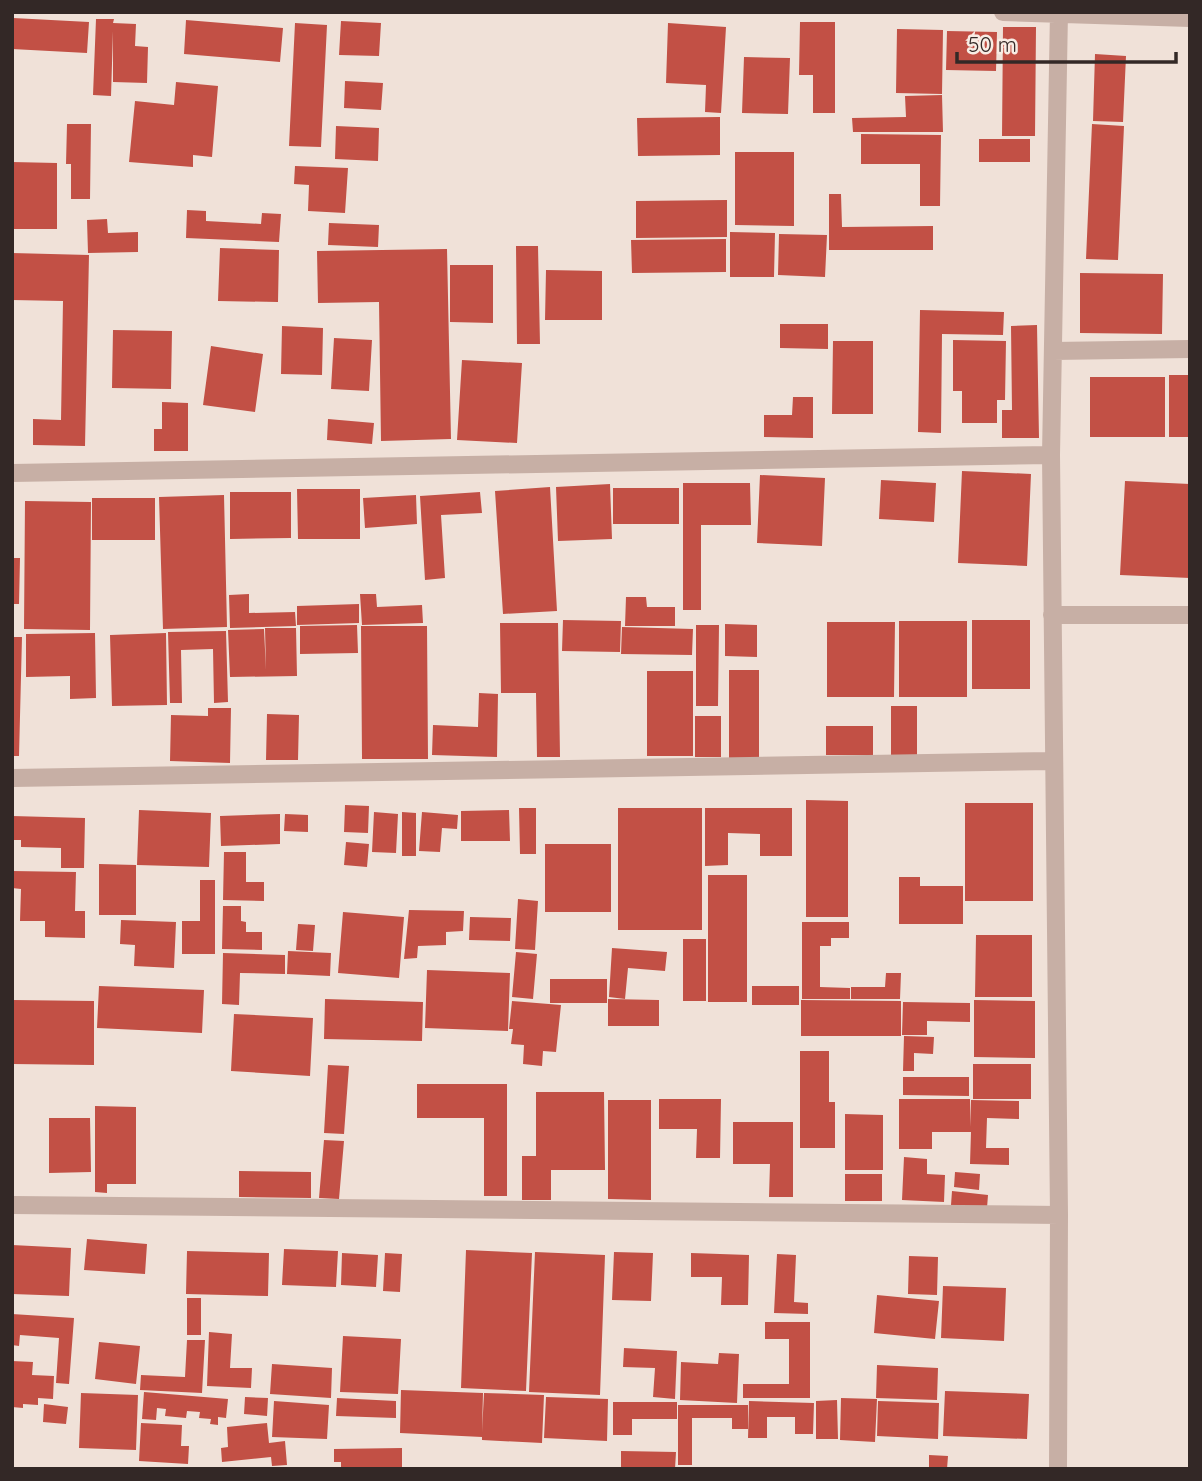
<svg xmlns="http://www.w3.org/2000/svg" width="1202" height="1481" viewBox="0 0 1202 1481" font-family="Quicksand,sans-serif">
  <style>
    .building { fill: #c25045 }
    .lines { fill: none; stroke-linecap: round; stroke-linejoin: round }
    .street { stroke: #c7afa5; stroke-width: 18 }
  </style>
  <rect width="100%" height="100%" fill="#f0e1d8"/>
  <path class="building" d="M13,18L89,22L87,53L12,49Z
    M96,19H114L113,23L136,24L135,46L148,47L147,83L113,82V31L111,96L93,95Z
    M186,20L283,28L280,62L184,54Z
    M341,21L381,23L379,56L339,55Z
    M800,22H835V113H813V75H799Z
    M295,23L327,25L321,147L289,146Z
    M668,23L726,27L721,113L705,112L706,85L666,83Z
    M1003,27H1036L1035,136H1002Z
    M897,29L943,30L942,94L896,93Z
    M947,31L997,32L996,71L946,70Z
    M1095,54L1126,56L1123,122L1093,121Z
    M744,57L790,58L788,114L742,113Z
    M345,81L383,83L381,110L344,108Z
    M176,82L218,86L212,157L193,155V167L129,162L135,101L174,105Z
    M942,95L943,132H853L852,118L906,117L905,96Z
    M720,117V155L638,156L637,118Z
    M67,124H91L90,199H71V164H66Z
    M1092,124L1124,126L1118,260L1086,259Z
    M336,126L379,128L378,161L335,159Z
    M861,134L941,135L940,206H920V164H861Z
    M979,139H1030V162H979Z
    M735,152H794V226L735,225Z
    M12,162L57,163V229H12Z
    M295,166L348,168L345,213L308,211L309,185L294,184Z
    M829,194H841L842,227L933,226V250H829Z
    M727,200V237L636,238V201Z
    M187,210L206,211V221L261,224L262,213L281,214L279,242L186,238Z
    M107,219L108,233L138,232V252L88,253L87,220Z
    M329,223L379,225L378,247L328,245Z
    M730,232L775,233L774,277H730Z
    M779,234L827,235L825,277L778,275Z
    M726,239V272L632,273L631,240Z
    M516,246H538L540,344H517Z
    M220,248L279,250L278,302L218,301Z
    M447,249L451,439L381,441L379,302L318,303L317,251Z
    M12,253L89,255L85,446L33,445V419L61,420L63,301L12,300Z
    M450,265H493V323L450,322Z
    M546,270L602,271V320H545Z
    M1080,273L1163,274L1162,334L1080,333Z
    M920,310L1004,312L1003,335L942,334L941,433L918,432Z
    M780,324H828V349L780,348Z
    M1037,325L1039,438H1002V410H1012L1011,326Z
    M282,326L323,328L322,375L281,374Z
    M113,330L172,331L171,389L112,388Z
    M334,338L372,340L369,391L331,389Z
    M953,340L1006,341L1005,400H997V423H962V391H953Z
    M833,341H873V414H832Z
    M211,346L263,354L255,412L203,405Z
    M462,360L522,363L517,443L457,440Z
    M1169,375H1190V437H1169Z
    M1090,377H1165V437H1090Z
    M793,397H813V438L764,437V415H792Z
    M162,402L188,403V451H154V429H162Z
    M328,419L374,423L372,444L327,440Z
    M962,471L1031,474L1027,566L958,563Z
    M760,475L825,478L822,546L757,543Z
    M881,480L936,483L934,522L879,519Z
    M1125,481L1190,484V578L1120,575Z
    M683,483H750L751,525H701V610H683Z
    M610,484L612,539L558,541L556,487Z
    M550,487L557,611L503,614L495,491Z
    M613,488H679V524H613Z
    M297,489H360V539H298Z
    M230,492H291V538L230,539Z
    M480,492L482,513L441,515L445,578L425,580L420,496Z
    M224,495L227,627L163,629L159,497Z
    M416,495L417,524L365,528L363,498Z
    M92,498H155V540H92Z
    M25,501L91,502L90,630L24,629Z
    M12,558H20L19,604H12Z
    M249,594V613L295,612L296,626L230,628L229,595Z
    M360,594H376L377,607L422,605L423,623L362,625Z
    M626,597H646L647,607H675V626H625Z
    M359,604V623L297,625V606Z
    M563,620L621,621L620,652L562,651Z
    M972,620H1030V689H972Z
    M899,621H967V697H899Z
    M827,622H895L894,697H827Z
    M500,623H558L560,757H537L536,693H501Z
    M725,624L757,625V657L725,656Z
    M357,625L358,653L300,654V626Z
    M696,625H719L718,706H696Z
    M361,626H427L428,759H362Z
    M622,627L693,629L692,655L621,654Z
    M265,628H296L297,676L230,677L228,630L264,629L266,670Z
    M226,631L228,702L214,703L213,649L181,650L182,703H170L168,632Z
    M95,633L96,698L70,699V676L26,677V634Z
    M166,633L167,705L112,706L110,635Z
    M12,637H22L19,756H12Z
    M729,670H759V759H729Z
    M647,671H693V756H647Z
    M479,693L498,694L497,757L432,755L433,725L478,727Z
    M891,706H917V757H891Z
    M208,708H231L230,763L170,761L171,715L208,716Z
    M267,714L299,715L298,760H266Z
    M695,716H721V757H695Z
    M826,726H873V755H826Z
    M806,800L848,801V917H806Z
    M965,803H1033V901H965Z
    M345,805L369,806L368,833L344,832Z
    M519,808H536V854H520Z
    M618,808H702V930H618Z
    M705,808H792V856H760V834L728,833V865L705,866Z
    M139,810L211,813L209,867L137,865Z
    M509,810L510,841H461V811Z
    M374,812L398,814L396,853L372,852Z
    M402,812L416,813V856H402Z
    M422,812L458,815L457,829L442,828L440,852L419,851Z
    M280,814V844L221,846L220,816Z
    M285,814L308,815V832L284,831Z
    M12,816L85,818L84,868H61V848L21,847V840H12Z
    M346,842L369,844L367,867L344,865Z
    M545,844H611V912H545Z
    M224,852H246V882H264V901L223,900Z
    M99,864L136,865V915H99Z
    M12,871L76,872L75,911H85V938L45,937V921H20L21,889L12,888Z
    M708,875H747V1002H708Z
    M899,877H920V886H963V924H899Z
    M200,880H215V954H182V921H200Z
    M518,899L538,901L535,950L515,949Z
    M223,906H241V921L246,922V932H262V950L222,949Z
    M409,910L464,911L463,931L446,932V945L418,946L417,958L404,959Z
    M343,912L404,917L399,978L338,973Z
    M470,917L511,918L510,941L469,940Z
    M121,920L176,922L174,968L134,966L135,945L120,944Z
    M802,922H849V938H831V946H820V987L850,988V999H802Z
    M298,924L315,925L313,951L296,950Z
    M976,935H1032V997H975Z
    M683,939H706V1001H683Z
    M612,948L667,952L665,971L628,968L625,999L609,997Z
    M288,951L331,953L330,976L287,974Z
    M516,952L537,954L533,999L512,997Z
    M223,953L285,955V974L240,973L239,1005L222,1004Z
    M427,970L510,973L508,1031L425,1028Z
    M886,973H901L900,999H851V987H885Z
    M550,979H607V1003H550Z
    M99,986L204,990L202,1033L97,1028Z
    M752,986H799V1005H752Z
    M325,999L423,1002L422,1041L324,1039Z
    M608,999L659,1000V1026H608Z
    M12,1000L94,1001V1065L12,1064Z
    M801,1000L901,1001V1036H801Z
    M974,1000L1035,1001V1058L974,1057Z
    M512,1001L561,1005L556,1052L543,1051L542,1066L523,1064L524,1045L511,1044L513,1029H509Z
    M903,1002L970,1003V1022L927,1021V1035H902Z
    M234,1014L313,1018L310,1076L231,1071Z
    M904,1036L934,1037L933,1054L914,1053V1071H903Z
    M800,1051H829V1102H835V1148H800Z
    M973,1064H1031V1099H973Z
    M328,1065L349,1066L344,1134L324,1133Z
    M903,1077H969V1096L903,1095Z
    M417,1084H507V1196H484V1118H417Z
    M536,1092H604L605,1170H551V1200H522V1156H536Z
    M659,1099H721L720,1158H696L697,1129H659Z
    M899,1099H970V1127L971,1100L1019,1101V1119L987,1118L986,1148H1009V1165L970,1164L971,1132H932V1149H899Z
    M608,1100H651V1200L608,1199Z
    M95,1106L136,1107V1184H107V1193L95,1192Z
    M845,1114L883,1115V1170H845Z
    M49,1118H90L91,1172L49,1173Z
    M733,1122H793V1197H769L770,1164H733Z
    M324,1140L344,1141L339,1199L319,1198Z
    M904,1157L927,1159V1174L945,1175L944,1202L902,1200Z
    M239,1171L311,1172V1198L239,1197Z
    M955,1172L980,1174L979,1190L954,1187Z
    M845,1174H882V1201H845Z
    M952,1191L988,1195L987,1208L951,1205Z
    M87,1239L147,1244L145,1274L84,1270Z
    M12,1245L71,1248L69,1296L12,1294Z
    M284,1249L338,1251L336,1287L282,1285Z
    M466,1250L532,1253L526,1391L461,1388Z
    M187,1251L269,1253L268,1296L186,1294Z
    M535,1252L605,1255L600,1395L529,1392Z
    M614,1252L653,1253L651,1301L612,1300Z
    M342,1253L378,1255L376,1287L341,1285Z
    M385,1253L402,1254L400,1292L383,1291Z
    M691,1253L749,1255L748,1305H721L722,1277H691Z
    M777,1254L796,1255L794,1302L808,1303V1314L774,1313Z
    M909,1256L938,1257L937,1295L908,1294Z
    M943,1286L1006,1288L1004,1341L941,1338Z
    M877,1295L939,1301L935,1339L874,1333Z
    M187,1298H201V1335H187Z
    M12,1314L74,1318L69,1384L56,1383L59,1338L20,1335L19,1346L12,1345Z
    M765,1322H810V1398H743V1384H789V1339H765Z
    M209,1332L232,1334L230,1368H252L251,1388L207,1386Z
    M343,1336L401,1339L398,1394L340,1392Z
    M187,1340H205L202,1393L140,1390L141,1375L185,1377Z
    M99,1342L140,1346L136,1384L95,1379Z
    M624,1348L677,1351L675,1399L653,1397L655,1368L623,1367Z
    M719,1353L739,1354L737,1403L680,1400L681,1362L718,1364Z
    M12,1361L33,1362L32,1375L54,1376L53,1399L38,1398V1405L23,1404V1408L12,1407Z
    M272,1364L332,1368L331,1398L270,1394Z
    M877,1365L938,1368L937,1400L876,1398Z
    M401,1390L483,1393L482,1432L484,1393L544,1395L542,1443L482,1440V1437L400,1433Z
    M945,1391L1029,1394L1027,1439L943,1436Z
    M144,1392L228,1399L226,1418L218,1417V1425L210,1424L211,1419L199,1418L200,1412L187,1411L186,1418L165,1416L166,1409L157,1408L156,1420L142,1419Z
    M81,1393L138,1395L136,1450L79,1448Z
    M245,1397L268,1398L267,1416L244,1414Z
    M546,1397L608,1399L607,1441L544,1438Z
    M337,1398L396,1401V1418L336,1416Z
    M841,1398L877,1399L875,1442L840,1440Z
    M837,1400L838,1439H816V1401Z
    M274,1401L329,1405L327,1439L272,1437Z
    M749,1401L814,1403L813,1434H795V1417H767V1438H748Z
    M878,1401L939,1403L938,1439L877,1436Z
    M613,1402H677V1419H632V1435H613Z
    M44,1404L68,1407L66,1424L43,1422Z
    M678,1405H748V1429H732V1418H692V1465H678Z
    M141,1423L182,1425L181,1446H189L188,1464L139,1461Z
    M267,1423L269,1443L285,1441L287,1465L272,1466L271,1457L222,1462L221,1448L228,1447L227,1427Z
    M402,1448V1469H341V1462H334V1449Z
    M621,1451L676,1452L675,1469H621Z
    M929,1455L948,1456L947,1469H929Z"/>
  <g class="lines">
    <path class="street" d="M1003,12L1190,18
      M1053,351L1190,349
      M12,473L1051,455
      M1052,615H1190
      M12,778L1054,761
      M12,1205L1059,1215
      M1058,1469L1059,1215L1051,455L1059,12"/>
  </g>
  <rect width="1202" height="1481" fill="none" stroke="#332826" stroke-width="28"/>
  <path d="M957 52v10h219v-10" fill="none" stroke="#332826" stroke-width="3.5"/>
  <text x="968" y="52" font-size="21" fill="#332826" stroke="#f8ece4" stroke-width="5" paint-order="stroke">50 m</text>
</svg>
